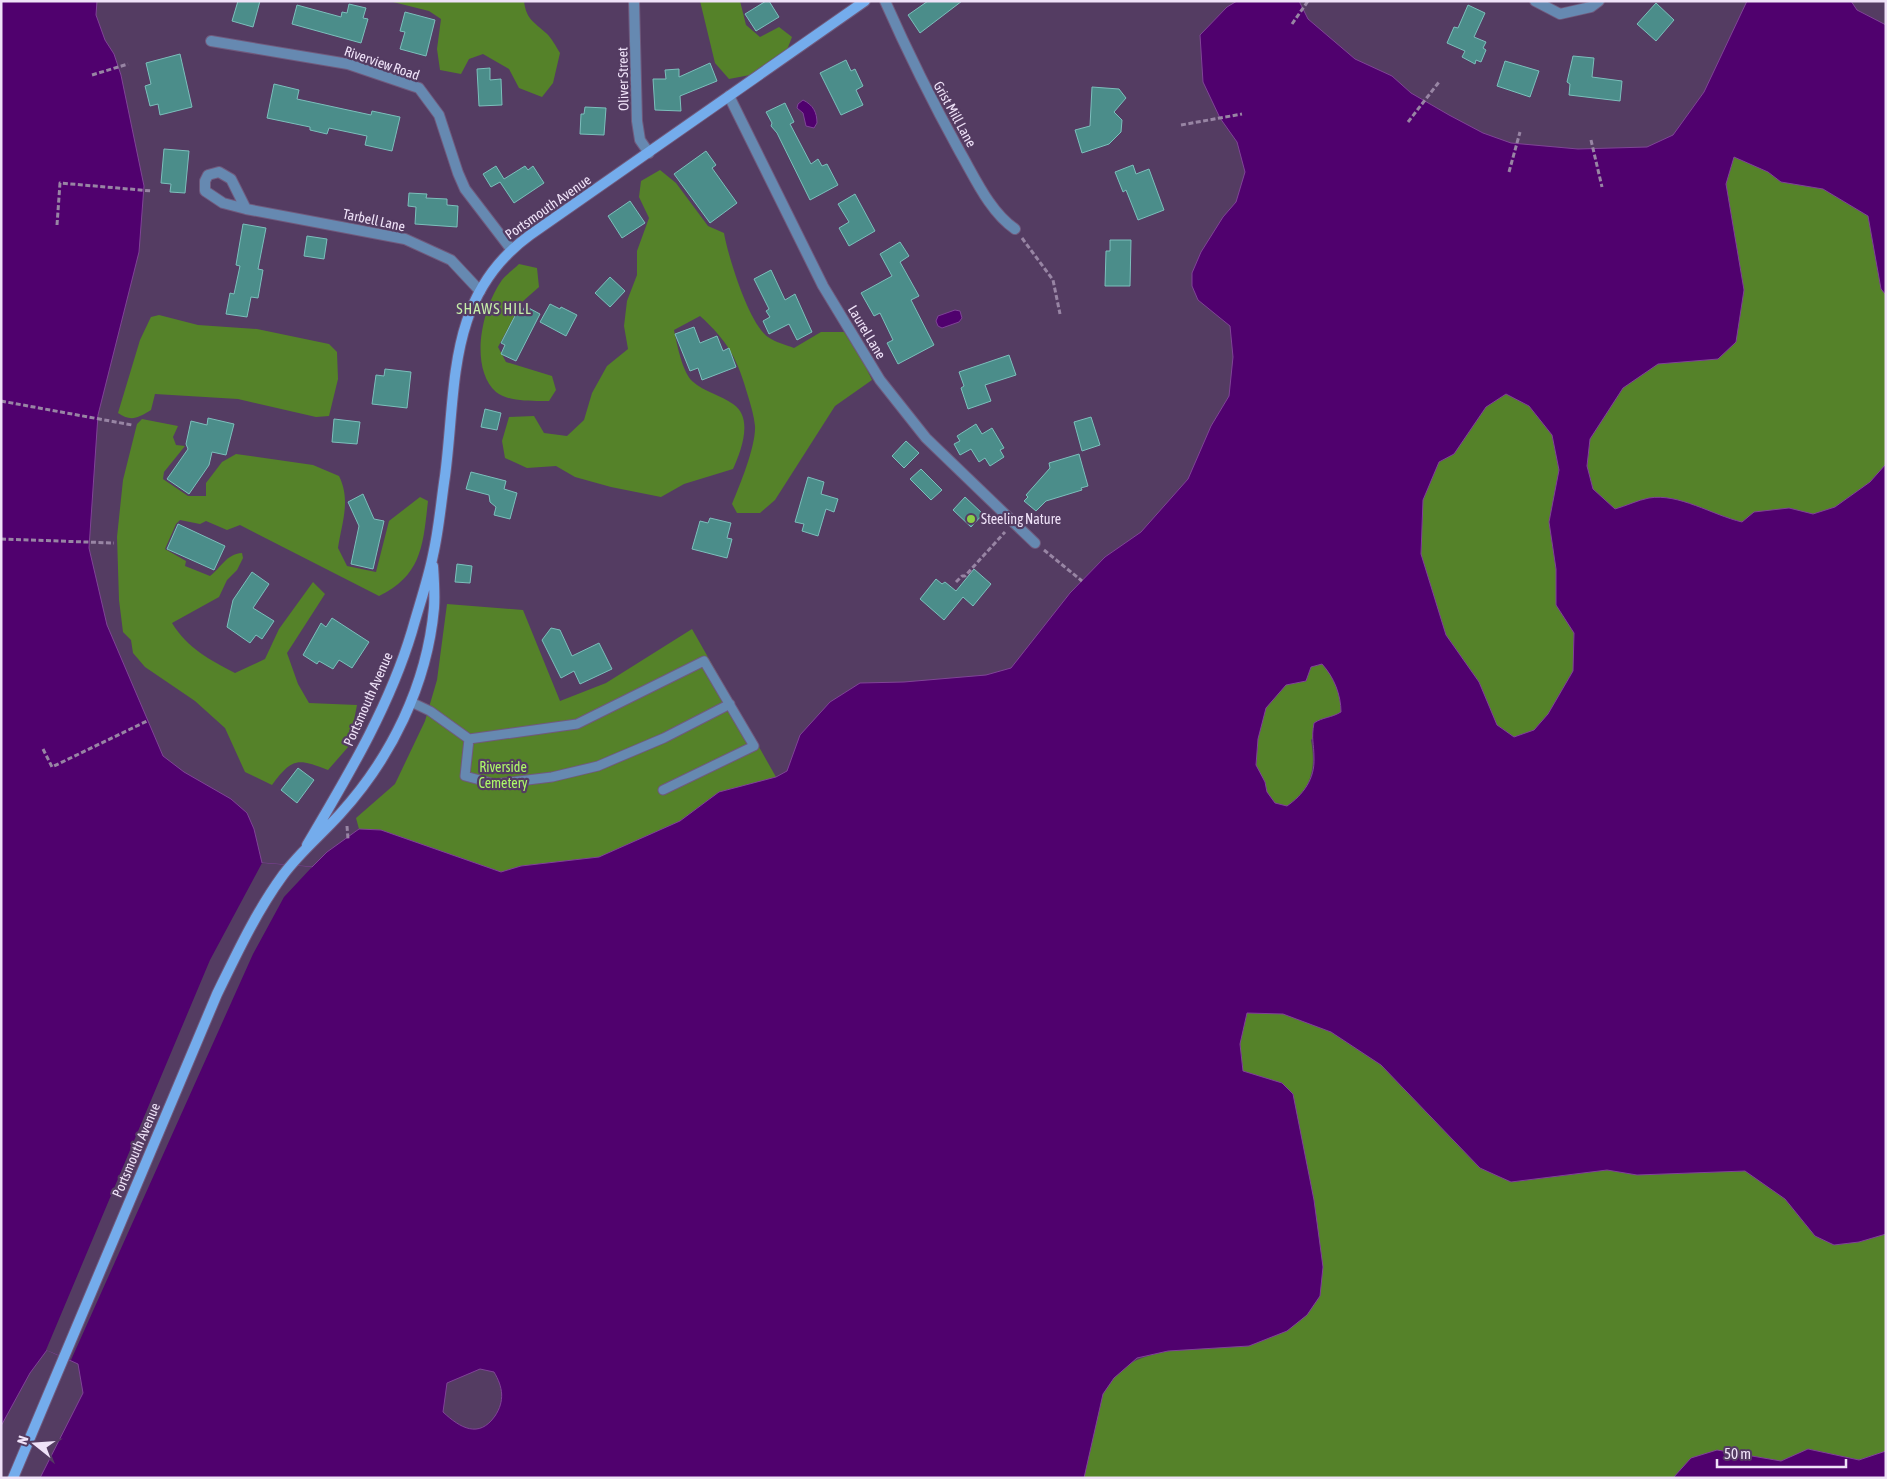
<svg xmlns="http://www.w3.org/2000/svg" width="1887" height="1479" viewBox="0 0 1887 1479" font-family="'Asap Condensed',sans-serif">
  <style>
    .green { fill: #558229 }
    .water { fill: #50016e; stroke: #804497; fill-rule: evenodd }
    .pier { fill: #543c62 }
    .building { fill: #4b8d8a; stroke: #7cbfbc }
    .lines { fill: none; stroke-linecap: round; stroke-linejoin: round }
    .lane-casing { stroke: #705a7d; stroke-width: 11 }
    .street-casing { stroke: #705a7d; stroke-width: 12 }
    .secondary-casing { stroke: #705a7d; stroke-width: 12 }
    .path { stroke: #9885a4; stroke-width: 3; stroke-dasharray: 5 2.5; stroke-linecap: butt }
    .lane { stroke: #6689b1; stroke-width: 9 }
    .street { stroke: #6689b1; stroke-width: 10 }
    .secondary { stroke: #74acec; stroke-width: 10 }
    .poi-dot { fill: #8ace47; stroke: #543c62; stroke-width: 2 }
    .labels { text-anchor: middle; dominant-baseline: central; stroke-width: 4.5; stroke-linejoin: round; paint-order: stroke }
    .street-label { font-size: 14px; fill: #efe2f8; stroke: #543c62 }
    .poi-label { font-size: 14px; fill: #efe2f8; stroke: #543c62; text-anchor: start }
    .park-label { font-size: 14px; fill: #adf968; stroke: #543c62 }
    .neighbourhood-label { font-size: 15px; letter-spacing: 1px; fill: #c6eea9; stroke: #543c62 }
  </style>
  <rect width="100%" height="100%" fill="#543c62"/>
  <path class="green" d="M389,1H524C526,19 534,22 546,33C552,38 556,47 560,53L553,83L542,97L519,88L509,69L483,54L469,59L461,74L440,70L437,49L441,19L429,11Z
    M700,1H740L746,25L760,37L779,27L792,37L787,50L750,75L729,79L715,63Z
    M1734,157L1768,172L1781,182L1823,189L1868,216L1881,289L1886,295V464L1870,482L1835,507L1813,514L1789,508L1742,522L1648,498L1615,509L1593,489L1587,466L1590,439L1623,388L1658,364L1718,359L1736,342L1744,290L1726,184Z
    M660,170L676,183L708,226L724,233C728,256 749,324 768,337C775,342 786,345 794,348L821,332H844L863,361L872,380L835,406L775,500L760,513H737L732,504C740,485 756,446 755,426C754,416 751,406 748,396C738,360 728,341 700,316L674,330C677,344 682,371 692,381C704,392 721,395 733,404C754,418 741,451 733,469L684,484L661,497L611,487L575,477L556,466L527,468L505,458L502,441L509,417L534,416L544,433L567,436L584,420L592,393L607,366L628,349L624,326L627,301L637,275V251L649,218L639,197L641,181Z
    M519,264L537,268L539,287L522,302L498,347L506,362L552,376L556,390L549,401C534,401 508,402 496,392C469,367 482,310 500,283C504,276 513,270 519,264Z
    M159,315L198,325L257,329L329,344L337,352L338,379L329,416L316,417L238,399L155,394L151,410C138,418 131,422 118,413L140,340L149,321L151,317Z
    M1506,394L1529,406L1552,435L1559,470L1549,522L1556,569V605L1574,633L1573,671L1548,714L1534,730L1514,737L1497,725L1479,682L1446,635L1421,554L1423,500L1439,462L1454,454L1486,407Z
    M142,419L178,426L173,437L176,445L185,446L164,472L163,479L188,496H206V483L222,462L236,454L313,465L339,476C351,500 342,522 338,548L347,566L376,572L389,521L420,497L428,501C423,545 422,575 379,596L240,525L227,530L206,521L200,524L180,520L176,524L165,549L186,561L185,566L210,576C221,568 226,554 242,553L243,558L237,570L227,580L219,597L172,623C188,649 209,659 235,673L265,659L279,629L313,582L325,594L287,653L298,684L309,703L357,705L349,746L328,770C297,758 292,758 272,785L245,772L225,728L195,701L145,667L133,653L131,640L123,632L119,600L117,537L123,480L137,424Z
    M447,604L523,610L560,701L606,683L692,629L776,777L719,792L680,821L599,857L521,866L501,872L381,830L359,829L356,818L395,784L425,721L437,680Z
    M1322,664C1334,677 1341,695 1341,712L1332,717L1311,740C1316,768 1312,789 1287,806L1275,803L1267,792L1265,782L1256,766L1258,739L1266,707L1286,685L1306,681L1311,667Z
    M1247,1013L1283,1014L1331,1032L1381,1065L1480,1168L1511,1182L1607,1170L1637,1175L1745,1171L1785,1199L1815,1236L1834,1245L1859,1242L1886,1234V1451L1859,1460L1809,1449L1781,1461L1691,1458L1673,1478H1084C1090,1451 1093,1421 1102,1395C1121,1342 1204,1349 1249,1346L1282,1083L1243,1071L1240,1044Z"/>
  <path class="water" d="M1,1H97L96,15L105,40L114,54L121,75L144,186L139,252L98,415L89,548L107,625L163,756L184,772L231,799L247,813L254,829L262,863L312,867L327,852L359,829L381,830L501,872L521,866L599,857L680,821L719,792L776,777L787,771L800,735L830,702L860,683L904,682L986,675L1011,668L1070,593L1105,557L1141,532L1188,479L1211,426L1229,396L1233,357L1230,326L1198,300L1192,286V273L1201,252L1223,217L1236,202L1245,172L1237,142L1220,118L1203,82L1200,35L1227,7L1237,1H1299L1308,19L1355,59L1392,76L1411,93L1449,115L1483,133L1511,143L1578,149L1647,147L1673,135L1704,92L1747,1H1851L1857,10L1886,25V295L1881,289L1868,216L1823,189L1781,182L1768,172L1734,157L1726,184L1744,290L1736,342L1718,359L1658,364L1623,388L1590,439L1587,466L1593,489L1615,509C1626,506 1638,500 1649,498C1679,493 1712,515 1742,522L1754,512L1789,508L1813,514L1835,507L1870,482L1886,464V1234L1859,1242L1834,1245L1815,1236L1785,1199L1745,1171L1637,1175L1607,1170L1511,1182L1480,1168L1381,1065L1331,1032L1283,1014L1247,1013L1240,1044L1243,1071L1282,1083L1293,1094L1314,1200L1323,1267L1320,1296L1307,1315L1287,1331L1249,1346L1168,1351L1137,1358L1114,1378L1103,1394L1084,1478H40L83,1393L78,1364L47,1350L30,1373L1,1426ZM1506,394L1529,406L1552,435L1559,470L1549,522L1556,569V605L1574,633L1573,671L1548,714L1534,730L1514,737L1497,725L1479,682L1446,635L1421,554L1423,500L1439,462L1454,454L1486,407ZM1322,664C1334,677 1341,695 1341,712C1331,718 1323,717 1314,723C1311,739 1314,743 1314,758C1315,779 1303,795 1287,806L1275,803L1267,792L1265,782L1256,765L1258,739L1266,708L1286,685L1306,681L1311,667ZM480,1369L494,1372C503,1387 505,1401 495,1416C479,1439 460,1428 443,1412L447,1383Z
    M803,100C813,105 817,112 817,123L814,128L806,126L803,113L797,108L798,104Z
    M955,310L960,311L962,318L959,322L942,328L938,326L936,321L938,316Z
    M1808,1449L1859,1460L1886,1451V1478H1673L1691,1458L1717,1450L1781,1461Z"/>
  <path class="pier" d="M262,863L312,867L284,897L253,954L71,1360L46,1350L210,960Z"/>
  <path class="building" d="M238,1H260L253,27L232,21Z
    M766,1H769L779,17L756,31L745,14Z
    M928,1H962L920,33L908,15Z
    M1656,3L1674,20L1656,41L1637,24Z
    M349,4L366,8L363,18L368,19L361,43L292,24L297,5L341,17L342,12L347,13Z
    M1468,5L1485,13L1474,37L1486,42L1483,48L1486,50L1481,62L1476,60L1475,64L1462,57L1465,51L1447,43L1454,27L1458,28Z
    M405,12L435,20L426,56L400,49L405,32L400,31Z
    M180,54L192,107L160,115L158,104L150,106L145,86L151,84L146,63Z
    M1573,56L1594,58L1592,77L1622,81L1620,101L1569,95L1570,84L1567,82Z
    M846,60L851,71L855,69L863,86L856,90L863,105L841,115L820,73Z
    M1505,61L1539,71L1530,97L1497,86Z
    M710,63L717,81L680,96L681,111L655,110L653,79H666L665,70L679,69V77Z
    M490,68V80L501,79L502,105L479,106L477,69Z
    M274,84L299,90L297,99L371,115L372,111L400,117L392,151L365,145L367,136L329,128L327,134L310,130V127L267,118Z
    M1092,87L1119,89L1126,98L1114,112L1122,120L1121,132L1109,144L1082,153L1075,130L1090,126Z
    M785,103L794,122L790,124L811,164L818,159L822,166L827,164L838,185L810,200L777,133L771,126L772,123L766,112Z
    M585,107L606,108L604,135L580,134L581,114H584Z
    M164,149L189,151L185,193L170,192L171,184L161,183Z
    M706,151L716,165L712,168L737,203L710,223L674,174Z
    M1133,165L1136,174L1149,169L1164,210L1138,220L1126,190L1123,192L1115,172Z
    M496,166L504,179L525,166L528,170L533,166L544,183L514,203L500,182L491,187L483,174Z
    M409,193L427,194L426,198L447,199V205L458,206L457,227L415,224L416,207L408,206Z
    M855,194L875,231L849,246L839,228L849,222L838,204Z
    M630,201L645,223L622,238L608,216Z
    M243,224L266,228L258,269L263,270L258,298L251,297L247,317L226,314L230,293L234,294L240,266L236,265Z
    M307,236L327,239L324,259L304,256Z
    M1110,240H1131L1130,286H1105L1106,251H1110Z
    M900,242L909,256L900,262L919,296L911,300L934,345L898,364L887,343L893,340L880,313L874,316L861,293L892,276L880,254Z
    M771,270L785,300L795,294L812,332L797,340L789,324L769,334L763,321L770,317L766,311L769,309L754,279Z
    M610,277L625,291L610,307L595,293Z
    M550,304L560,309L561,307L577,315L566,336L540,322Z
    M525,306L540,314L516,361L501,354L505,345L501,343L517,312L521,315Z
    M694,327L700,343L717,336L723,351L729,348L736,367L702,380L698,368L690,371L675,334Z
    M1009,355L1016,375L985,385L991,401L968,409L961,388L964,386L959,372Z
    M385,369L411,372L407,408L372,404L376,375L384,376Z
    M485,409L501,413L497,430L481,427Z
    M1091,417L1100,445L1082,451L1074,422Z
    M208,418L234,424L226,455L212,452L209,465L189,494L167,479L188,449L186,444L191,421L207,425Z
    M334,419L360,422L357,444L332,442Z
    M976,424L982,434L992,428L1004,448L1000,450L1004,457L990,466L985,458L979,462L971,449L960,455L954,444L960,441L957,436Z
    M906,441L919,453L904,468L892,456Z
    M1079,454L1088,486L1081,488L1082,490L1046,501L1036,511L1024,501L1028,497L1026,495L1050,468L1049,463Z
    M921,469L942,490L931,500L910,479Z
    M471,472L506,481L504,489L517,493L510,519L494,515L496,507L490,502L489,495L466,489Z
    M808,477L824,482L821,494L838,499L834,512L826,509L818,536L802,531L804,524L795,522Z
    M363,494L374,519L384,521L373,569L351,564L359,526L348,502Z
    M965,497L983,514L971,527L953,510Z
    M710,518L731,523L727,538L732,539L727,558L692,549L700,521L708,523Z
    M178,524L225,546L214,570L167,549Z
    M457,564L472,566L470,583L455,582Z
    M974,569L991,584L973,606L963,597L944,620L920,599L936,579L942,584L945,582L956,591Z
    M252,572L269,584L253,608L274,621L262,639L256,635L250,643L227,627L233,600Z
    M332,618L369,642L352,668L339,660L333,669L319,661L317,664L303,655L321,623L326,627Z
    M551,628L560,630L572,656L599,643L612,669L580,684L574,671L561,678L542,640Z
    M298,768L314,780L297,803L281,790Z"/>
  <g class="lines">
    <defs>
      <path id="lane" d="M411,702L430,711L469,739L577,724L704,661L754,746L663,790
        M469,739L465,776L495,784L552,777L598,766L664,738L730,704"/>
      <path id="street" d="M634,1L637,121L640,140L649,153
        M885,1C908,53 933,103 960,152C975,178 990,212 1015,229
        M1535,1L1560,14L1591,7L1599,1
        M211,41L348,64L419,88L439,115L458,173L465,189L511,249
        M729,96L823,286L880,380L926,438L1035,543
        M246,209L231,179L219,172L208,175L205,181V191L223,203L246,209L405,239L451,260L480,291"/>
      <path id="secondary" d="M307,845C347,777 389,708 412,631C419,606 428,580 433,555C439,529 441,502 445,476C457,385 446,296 530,235L865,1
        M13,1478L217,994C237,953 256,912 283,875C300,852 321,835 340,814C391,758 427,685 434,608C435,594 434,580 433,566"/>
    </defs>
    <use href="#lane" class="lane-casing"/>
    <use href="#street" class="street-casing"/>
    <use href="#secondary" class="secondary-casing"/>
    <path class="path" d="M1292,24L1308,1
      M92,75L128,64
      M1408,122L1439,82
      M1181,125L1242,114
      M1591,140L1602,187
      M1509,172L1520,132
      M57,225L60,183L152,191
      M1022,238L1053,280L1060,314
      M1,401L132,425
      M1,539L114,543
      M1044,550L1082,581
      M956,582L962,576H965L1005,532
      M43,749L52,767L147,721
      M347,826L348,839"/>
    <use href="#lane" class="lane"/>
    <use href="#street" class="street"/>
    <use href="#secondary" class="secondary"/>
  </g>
  <circle class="poi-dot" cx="971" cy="519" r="5"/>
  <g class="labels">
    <g class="street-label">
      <text transform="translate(382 63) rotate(19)">Riverview Road</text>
      <text transform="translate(623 79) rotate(-91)">Oliver Street</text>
      <text transform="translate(955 114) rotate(61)">Grist Mill Lane</text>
      <text transform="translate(548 207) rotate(-35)">Portsmouth Avenue</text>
      <text transform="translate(374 220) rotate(12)">Tarbell Lane</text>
      <text transform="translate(867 332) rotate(59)">Laurel Lane</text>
      <text transform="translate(368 699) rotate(-66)">Portsmouth Avenue</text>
      <text transform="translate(136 1150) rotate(-67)">Portsmouth Avenue</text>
    </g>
    <g class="poi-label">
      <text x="981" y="519">Steeling Nature</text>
    </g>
    <g class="park-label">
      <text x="503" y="767">Riverside<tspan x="503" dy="16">Cemetery</tspan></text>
    </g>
    <g class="neighbourhood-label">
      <text x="494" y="308">SHAWS HILL</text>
    </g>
  </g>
  <rect width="1887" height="1479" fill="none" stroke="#efe2f8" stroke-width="5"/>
  <g transform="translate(35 1444) rotate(287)" stroke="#543c62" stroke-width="4" paint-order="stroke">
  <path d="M0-4L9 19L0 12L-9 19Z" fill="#efe2f8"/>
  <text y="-8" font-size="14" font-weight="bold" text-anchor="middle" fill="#efe2f8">N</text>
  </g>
  <path d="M1717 1459v8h129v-8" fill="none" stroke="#efe2f8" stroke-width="2.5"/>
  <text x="1724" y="1459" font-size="15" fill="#efe2f8" stroke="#543c62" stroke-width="4" paint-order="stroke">50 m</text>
</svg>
